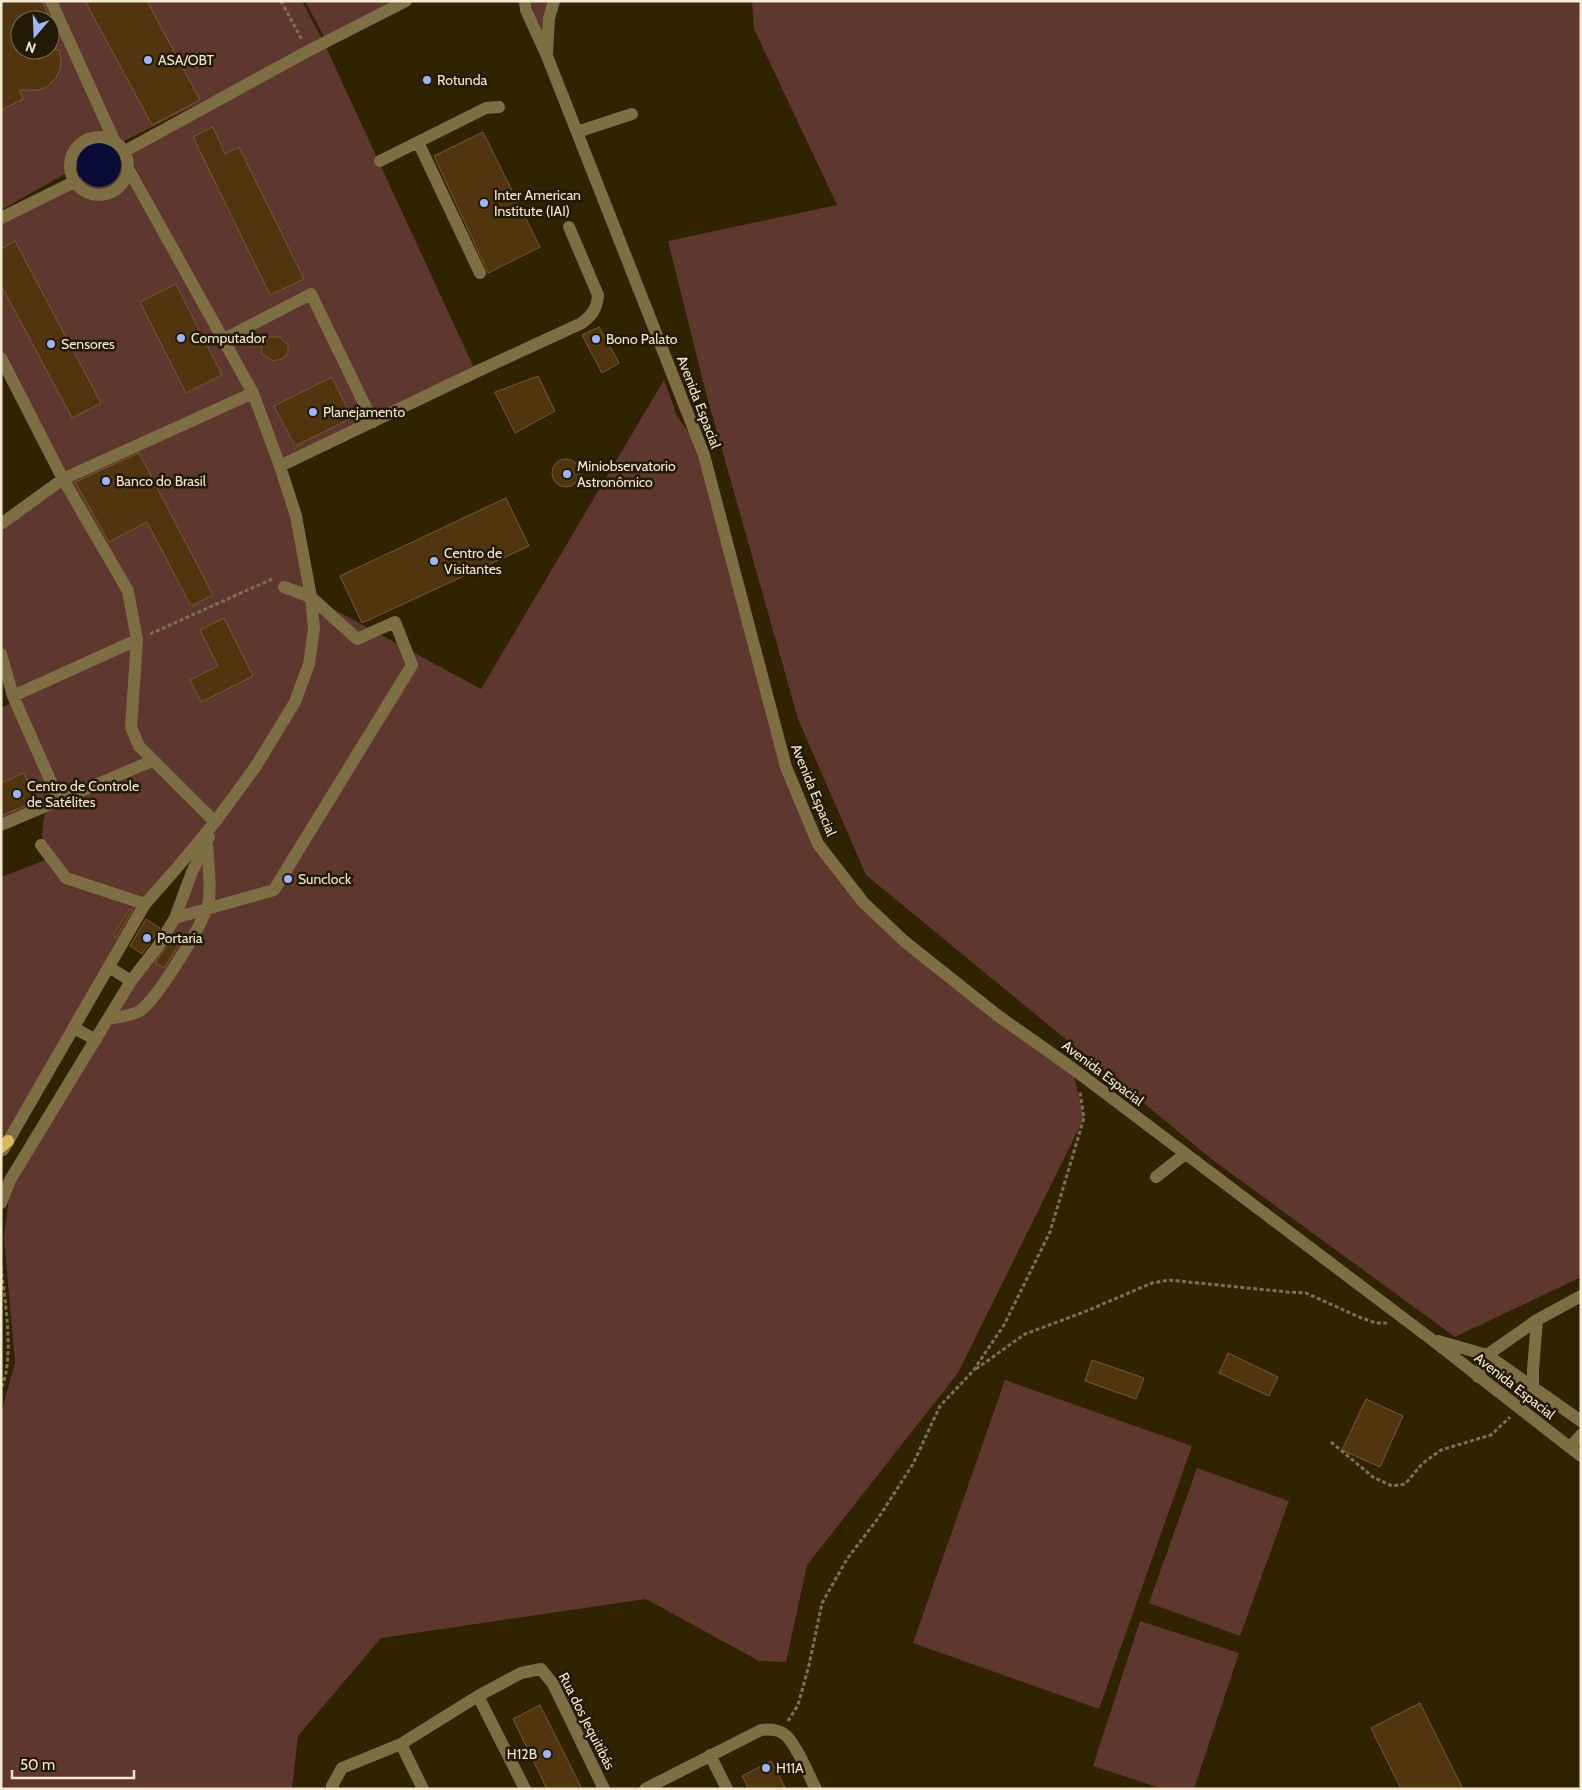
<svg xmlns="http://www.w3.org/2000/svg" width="1582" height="1790" viewBox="0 0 1582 1790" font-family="Cabin,sans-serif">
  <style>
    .green { fill: #5e372f; fill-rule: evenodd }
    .water { fill: #080c37 }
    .building { fill: #51350e; stroke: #795931 }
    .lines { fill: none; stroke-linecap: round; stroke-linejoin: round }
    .path { stroke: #7b7051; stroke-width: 3; stroke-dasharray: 4 2.5; stroke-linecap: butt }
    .minor { stroke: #7d6e43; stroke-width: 12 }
    .major { stroke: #d8b858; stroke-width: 12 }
    .poi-dot { fill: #9eb4fd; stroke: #221a02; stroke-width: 2 }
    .labels { text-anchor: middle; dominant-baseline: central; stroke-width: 5; stroke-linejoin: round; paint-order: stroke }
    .poi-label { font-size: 14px; fill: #f3ead1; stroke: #221a02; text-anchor: start }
    .street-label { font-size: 14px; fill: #f3ead1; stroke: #221a02 }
  </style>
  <rect width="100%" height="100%" fill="#2f2300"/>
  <path class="green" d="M1,1H302L323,41L120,143L1,210ZM20,20H50V50H20Z
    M305,1H406L327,42Z
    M532,1H550L543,33L533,10Z
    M752,1H1581V1277L1455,1337L1214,1161L866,875L798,719L706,393L668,241L837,205L754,29Z
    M325,45L475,370L281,464L254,391L127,152Z
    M123,154L252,393L280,466L311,597L481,689L664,380L677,416L704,455L786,767L818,844L863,902L1072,1068L1084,1118L958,1373L807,1565L786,1662L759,1661L646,1599L381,1638L298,1736L292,1789H1V1413L15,1363L4,1238L11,1180L175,918L214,824L145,904L1,1141V877L51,858L41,845L45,808L1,828V708L119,649L13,696L1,654V524L65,475L1,351V221Z
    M1005,1380L1192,1446L1099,1709L913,1643Z
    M1197,1468L1289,1501L1240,1636L1149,1603Z
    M1140,1621L1239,1653L1194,1789H1163L1093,1766Z"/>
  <path class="water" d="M77 165a22 22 0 1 1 44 0a22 22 0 1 1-44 0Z"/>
  <path class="building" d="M1,1H42L51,20H20V50H59L61,61L60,69L56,78L47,87L37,90H19L23,99L1,110Z
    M85,1H147L200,100L152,125Z
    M213,127L225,154L239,147L304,279L270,295L193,137Z
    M483,132L540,247L488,273L434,156Z
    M15,241L101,403L72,418L1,285V249Z
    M176,284L222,375L186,393L140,302Z
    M599,327L619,363L602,373L582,335Z
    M269,337H280L288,345V354L281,359L273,361L261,353L262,345Z
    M538,376L555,411L515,433L495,392Z
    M332,377L352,418L295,446L274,406Z
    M139,453L213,595L191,606L147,522L109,542L75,482Z
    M552 473a14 14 0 1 1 28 0a14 14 0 1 1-28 0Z
    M506,498L529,546L362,623L340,576Z
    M224,618L253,676L201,702L190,680L218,666L200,630Z
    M24,773L36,801L1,816V783Z
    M130,909L132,910L116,937L113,935Z
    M146,919L160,928L142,954L130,946Z
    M173,937L181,941L164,968L155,963Z
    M1228,1353L1278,1377L1269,1396L1219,1373Z
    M1092,1360L1144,1378L1136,1399L1085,1381Z
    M1366,1399L1403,1416L1380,1467L1342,1450Z
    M1420,1703L1463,1789H1401L1371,1728Z
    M540,1705L582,1789H547L513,1719Z
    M771,1761L786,1789H749L742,1776Z"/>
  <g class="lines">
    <path class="path" d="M281,1L302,40
      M150,634L272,579
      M1,1267C5,1302 15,1357 1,1389
      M976,1369L1025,1334L1084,1312L1152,1283L1169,1280L1287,1292L1306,1293L1359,1317L1376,1323H1387
      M1331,1442L1373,1477L1392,1486L1405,1484L1423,1463L1441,1450L1491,1435L1510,1417
      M788,1721L798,1705L809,1665L822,1603L847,1559L879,1517L913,1464L940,1406L973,1371L1004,1325L1050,1232L1084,1118L1080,1092"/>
    <path class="minor" d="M51,1L114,140
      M525,1L526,10L547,56L704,455L786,767L818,844L863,902L904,941L997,1015L1072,1068L1431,1339L1581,1456
      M547,53L549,18L554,1
      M577,132L632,114
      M70 166a29 29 0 1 1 58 0a29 29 0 1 1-58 0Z
      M418,142L480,273
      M125,151L308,51L406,1
      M380,161L486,108L499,107
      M1,218L74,182
      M224,339L311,294L373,422
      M1,358L63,479L128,591L137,640L131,727L139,746L215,822
      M280,466L478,371L582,323C592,315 597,309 598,295L569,227
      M1,524L63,479L253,393
      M1,654L13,696L59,800
      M13,696L137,640
      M1,825L152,761
      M41,845L66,878L145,904
      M175,918L274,890L412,665L395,622L357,639L311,597L284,587
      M109,967L131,981
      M108,1019C117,1017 133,1016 141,1010C158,997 206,921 209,900C211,882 208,861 207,843
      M74,1028L96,1040
      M3,1150L145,904L176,869L215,822L256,766L295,702L309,664L314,628L311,597L296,516L280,466L253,393L129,170
      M1156,1177L1185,1154
      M1,1203L10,1180L131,981L158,946L175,918L192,872L209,837
      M1438,1341L1487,1355L1581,1421
      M1478,1377L1487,1355L1537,1320L1581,1296
      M1533,1387V1370L1537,1320
      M1570,1447L1581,1435
      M478,1696L525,1789
      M401,1744L423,1789
      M710,1755L727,1789
      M333,1789L332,1786L342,1768L401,1744L478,1696L521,1673L541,1669L553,1684L604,1789
      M645,1789L761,1730C769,1729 777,1729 784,1734C795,1741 809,1776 816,1789"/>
    <path class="major" d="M1,1147L8,1141"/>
  </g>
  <g class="poi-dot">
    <circle cx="148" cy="60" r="5"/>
    <circle cx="427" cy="80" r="5"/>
    <circle cx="484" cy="203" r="5"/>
    <circle cx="181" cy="338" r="5"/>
    <circle cx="596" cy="339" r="5"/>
    <circle cx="51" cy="344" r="5"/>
    <circle cx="313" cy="412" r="5"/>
    <circle cx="567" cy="474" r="5"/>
    <circle cx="106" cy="481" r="5"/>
    <circle cx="434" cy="561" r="5"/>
    <circle cx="17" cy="794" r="5"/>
    <circle cx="288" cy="879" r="5"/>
    <circle cx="147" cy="938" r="5"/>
    <circle cx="547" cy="1754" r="5"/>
    <circle cx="766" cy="1768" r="5"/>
  </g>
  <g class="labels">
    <g class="poi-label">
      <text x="158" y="60">ASA/OBT</text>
      <text x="437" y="80">Rotunda</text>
      <text x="494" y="195">Inter American<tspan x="494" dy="16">Institute (IAI)</tspan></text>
      <text x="191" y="338">Computador</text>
      <text x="606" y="339">Bono Palato</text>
      <text x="61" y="344">Sensores</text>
      <text x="323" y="412">Planejamento</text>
      <text x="577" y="466">Miniobservatorio<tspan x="577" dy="16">Astronômico</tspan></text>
      <text x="116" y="481">Banco do Brasil</text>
      <text x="444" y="553">Centro de<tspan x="444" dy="16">Visitantes</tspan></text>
      <text x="27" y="786">Centro de Controle<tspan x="27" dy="16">de Satélites</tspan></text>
      <text x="298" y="879">Sunclock</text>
      <text x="157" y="938">Portaria</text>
      <text x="537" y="1754" text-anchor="end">H12B</text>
      <text x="776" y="1768">H11A</text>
    </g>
    <g class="street-label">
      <text transform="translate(699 402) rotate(69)">Avenida Espacial</text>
      <text transform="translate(814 790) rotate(68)">Avenida Espacial</text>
      <text transform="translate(1103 1073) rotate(37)">Avenida Espacial</text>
      <text transform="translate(1515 1386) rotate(38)">Avenida Espacial</text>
      <text transform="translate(587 1721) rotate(63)">Rua dos Jequitibás</text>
    </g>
  </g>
  <rect width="1582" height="1790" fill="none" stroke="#f3ead1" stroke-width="5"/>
  <g transform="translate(35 35) rotate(199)"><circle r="24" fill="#221a02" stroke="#766d55"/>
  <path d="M0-4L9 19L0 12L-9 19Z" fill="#9eb4fd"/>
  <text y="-8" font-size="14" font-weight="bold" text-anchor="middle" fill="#f3ead1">N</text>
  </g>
  <path d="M12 1770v8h122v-8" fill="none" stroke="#f3ead1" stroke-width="2.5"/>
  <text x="20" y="1770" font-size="15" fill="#f3ead1" stroke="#221a02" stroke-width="4" paint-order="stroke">50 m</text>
</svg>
